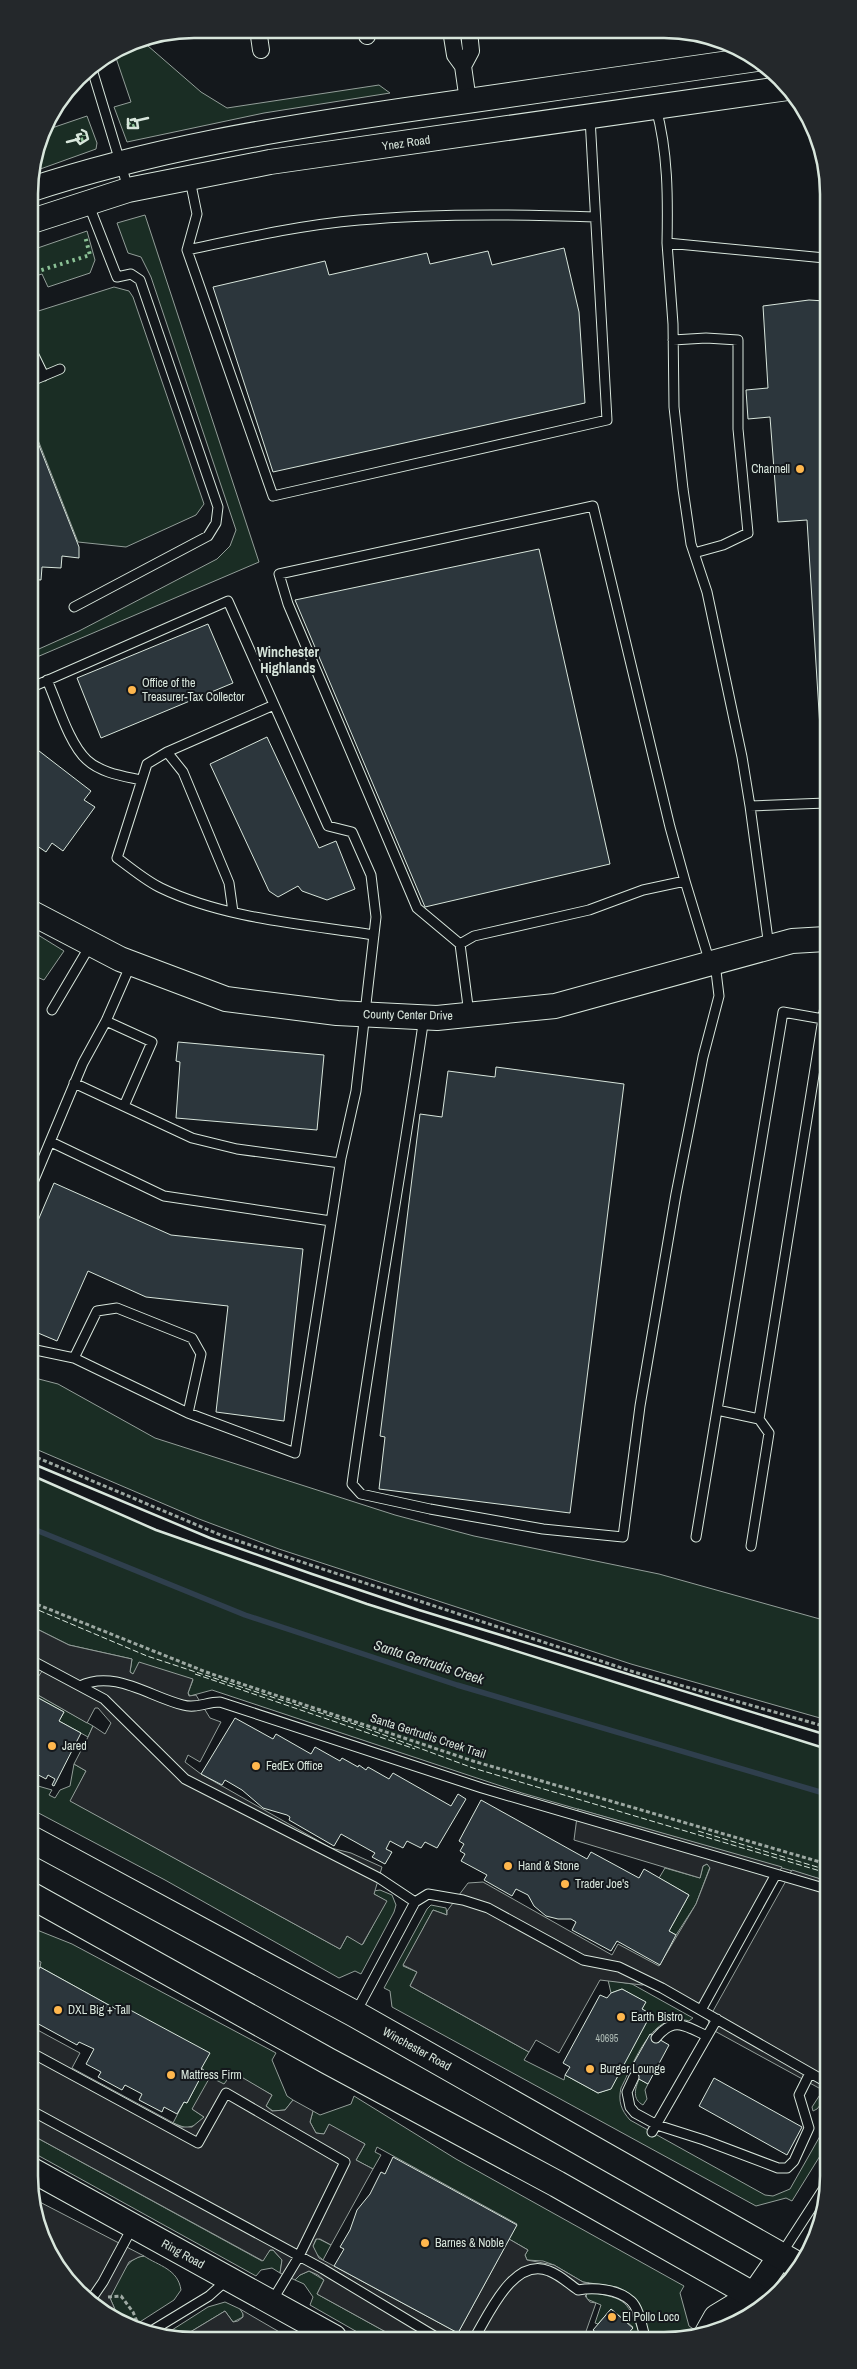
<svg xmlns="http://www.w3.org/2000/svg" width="857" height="2369" viewBox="0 0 857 2369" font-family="'Archivo Narrow',sans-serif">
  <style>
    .green { fill: #1a2d24; stroke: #939e99 }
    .parking { fill: #24282b; stroke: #939e99 }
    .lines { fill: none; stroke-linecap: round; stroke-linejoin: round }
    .stream { stroke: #2f3f4d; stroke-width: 5.5 }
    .building { fill: #2c363c; stroke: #d8e6dc }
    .lane-casing { stroke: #d8e6dc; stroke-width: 11 }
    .street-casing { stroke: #d8e6dc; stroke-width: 18 }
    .secondary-casing { stroke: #d8e6dc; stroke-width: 26 }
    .primary-casing { stroke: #d8e6dc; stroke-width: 28 }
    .path { stroke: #9da8a2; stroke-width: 3; stroke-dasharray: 4 2.5; stroke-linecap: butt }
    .lane { stroke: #14181c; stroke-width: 9 }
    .street { stroke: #14181c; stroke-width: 16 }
    .secondary { stroke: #14181c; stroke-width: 24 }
    .primary { stroke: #14181c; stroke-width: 26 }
    .hedge { stroke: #8ac095; stroke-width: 4; stroke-dasharray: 2.5 4; stroke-linecap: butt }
    .fence { stroke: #d8e6dc; stroke-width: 1; stroke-dasharray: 6 2.5; stroke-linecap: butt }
    .wall { stroke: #d8e6dc; stroke-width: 2.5 }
    .poi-dot { fill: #ffb74d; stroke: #14181c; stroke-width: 2 }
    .labels { text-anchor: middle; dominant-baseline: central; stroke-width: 4; stroke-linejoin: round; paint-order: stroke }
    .number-label { font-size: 10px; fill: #adbab4 }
    .street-label { font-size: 12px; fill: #d8e6dc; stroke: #14181c }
    .poi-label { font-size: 12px; fill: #d8e6dc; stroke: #14181c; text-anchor: start }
    .neighbourhood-label { font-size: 14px; font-weight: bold; fill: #d8e6dc; stroke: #14181c }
    .water-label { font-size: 14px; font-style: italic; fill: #d8e6dc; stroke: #14181c }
    .rim { fill: none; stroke: #d8e6dc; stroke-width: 2.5 }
  </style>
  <rect width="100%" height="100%" fill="#14181c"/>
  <path class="green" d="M140,39L201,92L227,108L379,85L390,93L264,113L127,142L114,107L131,102L114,52L131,41Z
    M87,116L97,143L96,149L32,172L43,131Z
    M145,215L259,562L30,660V653L79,631L217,559L230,546L236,530L151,277L141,257L128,253L117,223Z
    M87,231L95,260L90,273L48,287L42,274L29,278V251Z
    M114,287L129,291L133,297L204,504L196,515L126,547L78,542L29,417V314Z
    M30,930L64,951L44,980L30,974Z
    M31,1377L58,1384L155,1438L395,1515L474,1536L659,1574L827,1621V1720L631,1664L279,1549L199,1519L31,1447Z
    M31,1475L156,1530L367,1604L827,1749V1881L522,1793L212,1690L190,1696L188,1693L193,1680L133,1674L130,1672L132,1659L69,1645L31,1626Z
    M31,1691L93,1726L88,1737L59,1721L64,1712L31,1694Z
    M74,1764L86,1771L71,1801L340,1949L347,1936L363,1944L386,1901L374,1894L373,1891L380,1890L392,1895L396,1905L394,1912L361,1974L355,1971L339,1978L165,1880L31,1809V1771L34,1772L32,1778L38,1786L52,1790L49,1795L55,1798L60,1790L70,1786Z
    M707,1864L710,1867L696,1904L676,1935L669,1931L689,1895L659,1878L665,1868L700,1878L703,1866Z
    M431,1905L446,1908L447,1915L433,1910L403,1966L417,1972L410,1986L529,2052L524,2060L564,2080L565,2075L598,2093L610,2089L651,2014L642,2009L645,2002L622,1989L611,1993L608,1980L632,1984L693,2018L689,2021C652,2009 634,2063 621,2088C618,2101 621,2110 630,2120L765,2195L773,2196L790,2189L828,2122V2143L792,2201L786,2198L756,2206L392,2007L390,1991L384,1988L427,1909Z
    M32,1928L72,1944L276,2053L272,2060L287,2096L293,2100L285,2110L273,2111L266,2106L272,2095L233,2073L226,2083L192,2109L204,2117L196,2125L186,2128L173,2123L184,2102L187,2103L204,2070L119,2004L116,2009L40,1967L41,1962L32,1957Z
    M639,2079L648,2084L645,2090L647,2099L643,2105C632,2099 635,2089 639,2079Z
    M823,2090L828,2093V2107L821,2104L817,2109L813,2111L812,2107Z
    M354,2096L456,2159L684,2286L680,2293L689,2326L695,2330L690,2337H650L638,2302L627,2292L617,2287L583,2282L554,2265L543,2261L527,2260L525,2255L528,2250L509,2239L517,2224L377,2147L375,2152L381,2155L373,2169L356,2160L365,2144L329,2125L324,2134L316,2133L310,2122L313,2111L320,2115L351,2104Z
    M32,2135L262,2261L270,2250H273L282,2260L280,2273L272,2268L261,2270L256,2276L32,2152Z
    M317,2238L331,2245L323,2260L315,2253L313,2246Z
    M144,2256C159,2266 178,2269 181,2290L174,2300L132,2327L121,2323L112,2317L117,2314L110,2298C118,2283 125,2257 144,2256Z
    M309,2271L324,2280L317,2294L395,2337H366L310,2305L313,2297L304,2284L295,2280L300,2275Z
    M589,2292C628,2299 627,2300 641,2337H625L633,2327L611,2309L598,2324L595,2323L601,2305L587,2299L586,2294Z
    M225,2302L240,2309L243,2313V2317L233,2322L225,2311L182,2337H161L208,2307Z"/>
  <path class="parking" d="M31,1626L69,1645L132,1659L130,1672L133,1674L139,1662L193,1679L188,1693L189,1696L196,1695L210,1718L221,1722L200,1762L188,1755L185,1762L201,1774L331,1848L351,1853L382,1867L374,1894L387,1901L362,1945L347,1936L340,1949L70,1801L86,1771L74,1764L88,1737L93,1726L105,1734L111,1723L98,1708H95L87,1723L31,1691V1688L44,1668L31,1660Z
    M578,1809L782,1867L701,2010L651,1983L642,1985L600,1980L559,2053L536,2040L529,2052L410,1986L417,1972L403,1965L433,1910L447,1915V1911L468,1883L483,1882L612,1955L618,1944L659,1966L696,1904L710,1868L707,1864L703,1866L700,1878L574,1840Z
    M792,1870L827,1881L828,2093L711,2029L708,2020Z
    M32,2027L80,2053L72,2068L181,2127H192L204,2117L192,2109L210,2077L224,2084L233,2072L272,2095L266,2106L272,2111L285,2110L293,2100L313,2111L310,2122L316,2133L324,2134L329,2124L365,2144L356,2160L373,2169L331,2245L320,2239H316L313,2246L319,2258L458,2333L509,2239L528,2250L525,2255L527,2260L554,2265L583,2282L589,2283V2292L585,2296L590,2302L596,2303L584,2337H395L317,2294L324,2280L318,2275L309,2271L300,2275L295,2280L280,2273L282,2260L273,2250H270L263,2261L32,2135Z
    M32,2198L144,2256L139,2257L129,2262L110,2298L117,2314L112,2317L77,2292L51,2257L32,2208Z
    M240,2309L288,2337H182L225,2311L233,2322L238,2321L243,2317V2314Z"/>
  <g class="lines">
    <path class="stream" d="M31,1528L245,1615L457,1685L827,1794"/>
  </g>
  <path class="building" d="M564,248L579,312L585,403L273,472L213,287L325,261L329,275L427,253L430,264L488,251L492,265Z
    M809,300L825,301L826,728H820L807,520L778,522L770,417L748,419L746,390L768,388L763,306Z
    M29,420L79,547V558L62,556L61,568L42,567L41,580L30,579Z
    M539,549L610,864L425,907L295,600Z
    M208,624L233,683L101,738L77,678Z
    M267,737L319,848L336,841L355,889L327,900L302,891L298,886L278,897L269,891L210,764Z
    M30,744L91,791L84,800L95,807L63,851L52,843L46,852L30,841Z
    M178,1042L324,1055L317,1130L176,1118L180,1062L176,1061Z
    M496,1067L624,1084L570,1513L379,1489L385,1437L380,1436L420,1114L442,1117L448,1071L495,1077Z
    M54,1183L171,1235L303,1249L284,1421L216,1412L228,1306L146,1297L88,1271L57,1341L31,1330V1237Z
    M31,1694L64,1712L59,1721L81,1733L54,1786L52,1785L55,1779L48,1775L46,1779L31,1771Z
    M235,1718L273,1739L276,1734L311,1754L315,1747L340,1761L342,1758L358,1767L359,1765L366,1770L368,1767L389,1779L393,1773L451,1806L458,1794L466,1799L437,1848L425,1842L421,1848L407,1841L403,1848L390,1841L386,1849L392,1852L385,1864L372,1857L375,1853L341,1834L334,1846L289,1820L290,1817L287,1815L263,1808L242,1790L225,1780L222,1785L201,1774Z
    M481,1800L587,1859L591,1852L639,1878L644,1869L689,1895L669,1931L676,1935L660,1965L617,1941L611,1951L572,1930L576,1922L571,1919H558L546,1916L534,1906L528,1895L516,1889L512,1896L484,1880L487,1875L461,1861L465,1854L460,1851L464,1844L459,1841Z
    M40,1967L116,2009L119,2004L210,2053L201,2069L204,2071L187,2103L184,2102L177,2114L164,2107L162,2112L139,2100L142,2094L125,2085L122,2090L98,2077L101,2072L86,2064L94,2049L79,2042L77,2045L33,2021L34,2017L32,2016V1982Z
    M622,1989L646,2002L642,2009L651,2014L611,2089L598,2093L565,2075L570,2067L563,2063L600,1995L607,1998L611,1993Z
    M650,2034L669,2045L648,2084L628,2073Z
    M714,2078L802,2127L787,2155L699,2106Z
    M393,2157L517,2225L458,2333L334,2266L344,2249L340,2247L350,2230L357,2210L370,2194L381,2172L385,2174Z
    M611,2309L633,2328L625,2337H602L593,2330Z"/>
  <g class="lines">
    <defs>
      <path id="lane" d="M91,66L128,188
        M656,108C668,152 668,198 667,243L825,258
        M190,180L197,214L187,250L273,496L607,420L590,118
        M667,243L673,324L674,407L683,489L691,544L707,592L742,757L750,806
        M187,250C244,238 301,225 359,220C438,213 516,214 595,217
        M673,340L706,338L738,340V429L748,533L723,545L694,553
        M29,345L44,376
        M29,382L60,369
        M74,607L208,536L216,523L218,507L140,280L131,274L117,277L88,203
        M47,680C57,702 69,744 87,760C101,773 123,776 141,780
        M30,688L228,601L328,826L352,832L371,875L376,917L356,1091L341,1158L295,1453L188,1413L74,1358L31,1349
        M167,752L274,705
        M233,912L229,883L183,772L167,752L147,764L117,858C131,868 146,881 161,888C225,919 304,924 374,935
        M460,944L417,908L288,604L279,574L593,506L670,827L685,881
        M769,947L750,806L826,803
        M52,1010L91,944
        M469,1014L460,944L474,936L589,910L643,890L685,881L710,963
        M424,1017C402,1173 373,1328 352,1484L361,1494L430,1509L543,1529L623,1537L640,1406L676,1194L703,1057L719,996L715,963
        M823,1019L783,1012L717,1410L759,1419L826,1000
        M106,1021L152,1042L124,1106
        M74,1083L192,1138L237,1149L340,1163
        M51,1142L164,1196L331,1221
        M31,1187L83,1063L106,1021L131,964
        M74,1358L97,1311L117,1308L192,1338L201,1354L188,1413
        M696,1537L717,1410
        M751,1546L769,1433L759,1419
        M31,1660L104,1699L185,1779L379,1878L415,1902L356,2012
        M80,1686C114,1669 150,1697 183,1705C196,1709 206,1702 220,1702L482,1788L827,1889
        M415,1902L428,1894L463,1900L488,1908L583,1960L619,1967L662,1988L828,2083
        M701,2010L775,1876
        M656,2038C674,2016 685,2026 707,2036
        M32,2053L198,2143L226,2093L345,2162L298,2258L272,2301
        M634,2077L627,2092L630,2107L635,2113L657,2125L704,2140L778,2168H787L794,2161L809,2128L799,2095L810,2073
        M32,2111L323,2269L436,2337
        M652,2132L717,2019
        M782,2253L828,2182
        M90,2301L103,2282L132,2228
        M148,2333L209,2296L228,2279
        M475,2337C489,2314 514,2256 549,2271C560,2275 569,2284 578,2290C594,2287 618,2289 631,2301C639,2308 642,2327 645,2337"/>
      <path id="street" d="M258,29L261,50
        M366,30L367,36
        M451,30L455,55L463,66L468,101
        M463,66L471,51L469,31"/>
      <path id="secondary" d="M29,190C153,149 277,129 405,110C522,93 640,76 757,59
        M29,222L128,190L270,162L788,88
        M30,912L120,959L226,999L337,1013L437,1018L555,1006L792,941L826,939
        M32,2170L334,2337
        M707,2333L716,2317L754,2294L781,2255"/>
      <path id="primary" d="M31,1839L355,2014L799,2266
        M32,1896L328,2061L557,2184L765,2302"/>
    </defs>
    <use href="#lane" class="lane-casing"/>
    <use href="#street" class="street-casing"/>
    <use href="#secondary" class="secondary-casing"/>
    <use href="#primary" class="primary-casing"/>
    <path class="path" d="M31,1455L223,1536L634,1672L827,1727
      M31,1602L206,1672L473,1761L827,1864
      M108,2297L121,2296L133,2312L138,2324"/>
    <use href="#lane" class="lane"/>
    <use href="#street" class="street"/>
    <use href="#secondary" class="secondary"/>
    <use href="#primary" class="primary"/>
    <path class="hedge" d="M128,123L131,127L136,125
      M81,140L84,139V135
      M29,274L90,255L85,236"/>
    <path class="fence" d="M31,1607L147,1656L357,1725L473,1768L827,1873
      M195,1674L415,1749
      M698,1831L827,1870"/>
    <path class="wall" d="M128,119V128H138L137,121
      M131,120L135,119V121L148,118
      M76,139L80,144L88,139L86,132L82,130
      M67,142L79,139L77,135L81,134
      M31,1463L210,1538L312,1574L419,1610L827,1735
      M31,1475L156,1530L367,1604L827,1749"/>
  </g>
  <g class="poi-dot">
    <circle cx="800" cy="469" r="5"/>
    <circle cx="132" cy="690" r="5"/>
    <circle cx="52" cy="1746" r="5"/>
    <circle cx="256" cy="1766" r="5"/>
    <circle cx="508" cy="1866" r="5"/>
    <circle cx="565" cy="1884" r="5"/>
    <circle cx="58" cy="2010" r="5"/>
    <circle cx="621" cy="2017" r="5"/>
    <circle cx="590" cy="2069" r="5"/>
    <circle cx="171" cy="2075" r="5"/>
    <circle cx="425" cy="2243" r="5"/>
    <circle cx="612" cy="2317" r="5"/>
  </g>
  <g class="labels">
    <g class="number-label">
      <text x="607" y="2038">40695</text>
    </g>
    <g class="street-label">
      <text transform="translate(406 143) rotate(-8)">Ynez Road</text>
      <text transform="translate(408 1015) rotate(1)">County Center Drive</text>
      <text transform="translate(428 1736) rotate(18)">Santa Gertrudis Creek Trail</text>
      <text transform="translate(417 2049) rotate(29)">Winchester Road</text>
      <text transform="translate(183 2254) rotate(29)">Ring Road</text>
    </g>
    <g class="poi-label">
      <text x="790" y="469" text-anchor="end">Channell</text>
      <text x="142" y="683">Office of the<tspan x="142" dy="14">Treasurer-Tax Collector</tspan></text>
      <text x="62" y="1746">Jared</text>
      <text x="266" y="1766">FedEx Office</text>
      <text x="518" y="1866">Hand &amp; Stone</text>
      <text x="575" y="1884">Trader Joe's</text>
      <text x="68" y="2010">DXL Big + Tall</text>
      <text x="631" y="2017">Earth Bistro</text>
      <text x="600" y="2069">Burger Lounge</text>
      <text x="181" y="2075">Mattress Firm</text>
      <text x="435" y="2243">Barnes &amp; Noble</text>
      <text x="622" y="2317">El Pollo Loco</text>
    </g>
    <g class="neighbourhood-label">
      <text x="288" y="652">Winchester<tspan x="288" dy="16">Highlands</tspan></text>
    </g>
    <g class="water-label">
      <text transform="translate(429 1662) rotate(18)">Santa Gertrudis Creek</text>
    </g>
  </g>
  <path d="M0 0H857V2369H0ZM194 38H664A156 156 0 0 1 820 194V2176A156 156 0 0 1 664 2332H194A156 156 0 0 1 38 2176V194A156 156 0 0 1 194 38Z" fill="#24282b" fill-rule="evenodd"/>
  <path class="rim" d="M194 38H664A156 156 0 0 1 820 194V2176A156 156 0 0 1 664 2332H194A156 156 0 0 1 38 2176V194A156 156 0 0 1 194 38Z"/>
</svg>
